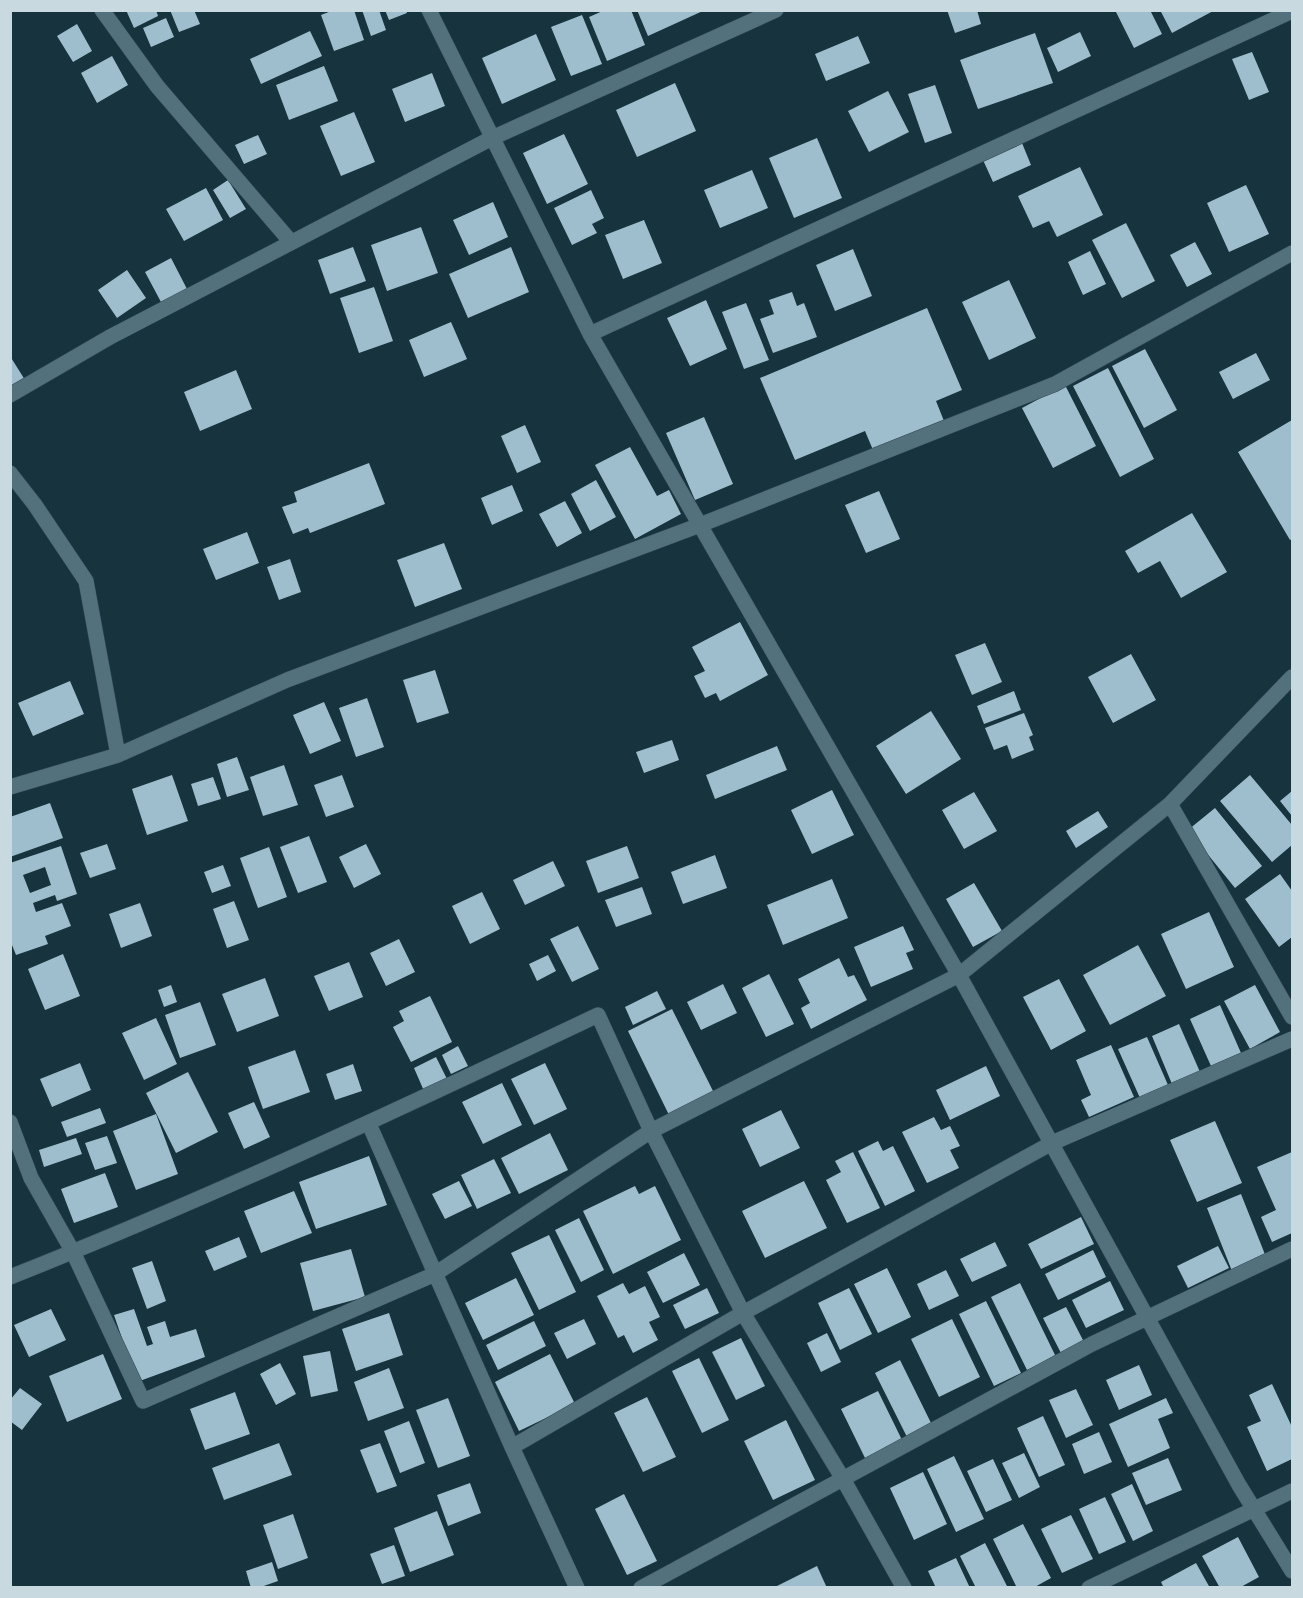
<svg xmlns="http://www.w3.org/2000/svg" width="1303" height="1598" viewBox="0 0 1303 1598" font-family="'IBM Plex Serif',serif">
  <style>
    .building { fill: #9ebecd; fill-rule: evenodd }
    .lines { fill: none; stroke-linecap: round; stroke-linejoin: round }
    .street-casing { stroke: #384f59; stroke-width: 16 }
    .street { stroke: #53707d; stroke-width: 15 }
  </style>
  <rect width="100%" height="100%" fill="#16333e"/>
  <path class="building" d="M126,10H156L158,16L134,28Z
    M170,10H194L200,24L179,32Z
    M334,10H354L364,40L334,51L321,15Z
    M362,10H379L386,30L371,36Z
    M385,10H406L407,13L389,20Z
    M605,10H631L645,45L607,61L589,17Z
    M637,10H705L648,36Z
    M947,10H977L981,24L955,33Z
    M1115,10H1150L1162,34L1134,48Z
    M1160,10H1215L1172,33Z
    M582,15L602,64L571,76L551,27Z
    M166,18L174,37L151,47L143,28Z
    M77,24L92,51L73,62L57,36Z
    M310,31L322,56L261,84L250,59Z
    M1080,32L1091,56L1058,72L1047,48Z
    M1035,33L1053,83L978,109L960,60Z
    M536,34L556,80L502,104L482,58Z
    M858,36L870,63L826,81L815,54Z
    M1252,52L1269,92L1249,100L1232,59Z
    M112,56L128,85L97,103L81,73Z
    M324,66L338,101L289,120L276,85Z
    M432,73L445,106L405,122L392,89Z
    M675,83L696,131L637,157L616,110Z
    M935,85L952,133L925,143L908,94Z
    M888,91L909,132L869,152L848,111Z
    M354,112L375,162L341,176L320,126Z
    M564,134L588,184L547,204L523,153Z
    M258,135L267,154L244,164L235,145Z
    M817,138L842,198L794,218L769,158Z
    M1022,143L1031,165L993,182L983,160Z
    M1080,167L1103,215L1057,237L1049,221L1033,228L1018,196Z
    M752,170L768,208L720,228L704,190Z
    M228,180L246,209L230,218L213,190Z
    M1246,185L1269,234L1229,252L1207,203Z
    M206,188L223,220L184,241L166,209Z
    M591,190L604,218L592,224L597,233L572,245L554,208Z
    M493,202L508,237L469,255L453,220Z
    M644,220L662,263L623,279L605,235Z
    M1126,223L1155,281L1122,298L1092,240Z
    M421,227L438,273L387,291L371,245Z
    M1195,242L1212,274L1187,287L1170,255Z
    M353,247L366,281L330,294L318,260Z
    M511,247L529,292L468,318L449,274Z
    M853,249L872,296L835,311L816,265Z
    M1090,251L1106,284L1083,295L1068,262Z
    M171,258L187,289L161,302L145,272Z
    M127,270L146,298L117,318L98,290Z
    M1009,280L1036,338L989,360L962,302Z
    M374,287L393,341L359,353L340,298Z
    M792,292L797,306L804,303L817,337L773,353L760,319L774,314L769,300Z
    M706,300L727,349L690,366L667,318Z
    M746,303L769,360L744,369L722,312Z
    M927,308L962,390L936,401L944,421L873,450L865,431L795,460L760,378Z
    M451,322L467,359L424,377L409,340Z
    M1145,349L1177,410L1144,428L1112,366Z
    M1256,353L1270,380L1233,399L1219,372Z
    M10,356L25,380L10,388Z
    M1108,368L1154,459L1120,477L1073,386Z
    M236,370L252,409L200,431L184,392Z
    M1065,385L1096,446L1053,468L1022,408Z
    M704,417L733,484L695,500L666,433Z
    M1292,420V539L1290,540L1238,452Z
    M525,425L541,462L517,473L501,436Z
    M630,447L657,496L669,490L681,514L635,539L595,465Z
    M369,463L385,504L310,533L308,528L293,534L282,507L297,502L294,492Z
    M596,480L616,517L590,531L571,494Z
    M512,485L523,511L492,525L481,498Z
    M879,491L900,539L866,553L845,505Z
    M565,501L582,533L557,547L539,514Z
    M1192,513L1227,572L1181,598L1160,561L1138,573L1125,551Z
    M247,532L259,563L216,580L203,549Z
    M444,543L462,589L415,607L397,560Z
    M290,559L301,592L279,600L267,567Z
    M740,622L768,675L720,701L716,693L705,698L694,676L705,671L692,647Z
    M985,643L1002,682L972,695L955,655Z
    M1131,654L1156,700L1113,723L1088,677Z
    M435,670L449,713L417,723L403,680Z
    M70,681L84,714L33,736L18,703Z
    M1014,691L1021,710L984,724L977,706Z
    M367,698L384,747L356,757L339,708Z
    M324,702L341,741L310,754L293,715Z
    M931,711L961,759L906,794L876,746Z
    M1024,713L1033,735L1029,737L1034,750L1012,759L1007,745L994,750L985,728Z
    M672,740L679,760L644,773L636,752Z
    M777,746L787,770L715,799L706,775Z
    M237,757L249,790L227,797L217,764Z
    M284,765L298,805L263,816L250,777Z
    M172,775L188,821L147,835L132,789Z
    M342,775L354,807L326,817L314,785Z
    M1250,775L1292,825V845L1272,862L1220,801Z
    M213,777L221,799L198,806L191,784Z
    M832,790L854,835L812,854L791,810Z
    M1292,791V816L1280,801Z
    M974,792L997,831L964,849L942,810Z
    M50,803L63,838L10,857V817Z
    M1215,808L1262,866L1235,888L1188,830Z
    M1098,811L1108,827L1076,848L1066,831Z
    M309,836L327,882L298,893L280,847Z
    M107,844L116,869L90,878L80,853Z
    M366,844L381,874L354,888L339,857Z
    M61,846L77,894L57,901L55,895L33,903L36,912L62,903L71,926L45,936L48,944L16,955L10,940V863ZM45,867L51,885L30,893L23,875Z
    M627,846L639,878L598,893L586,861Z
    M269,847L287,897L258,908L240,858Z
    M715,855L727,888L683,904L671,872Z
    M553,861L565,886L525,905L513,880Z
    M223,865L231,886L212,893L204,872Z
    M1280,874L1292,891V937L1279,947L1245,899Z
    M832,879L848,918L783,945L767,905Z
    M974,883L1002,931L973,947L946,899Z
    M642,887L652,914L616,927L605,900Z
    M482,892L500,929L470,944L452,906Z
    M234,901L249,940L227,948L213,909Z
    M140,903L152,936L121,948L109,914Z
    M1209,912L1234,967L1186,989L1161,934Z
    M578,926L599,969L572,982L550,939Z
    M903,926L914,950L906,953L913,969L871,987L854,947Z
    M399,939L415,972L386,986L370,953Z
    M1138,945L1166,996L1110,1025L1083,975Z
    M63,954L80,996L45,1010L28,969Z
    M548,955L556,971L537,981L529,964Z
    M839,958L848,977L854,975L867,1000L811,1029L801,1008L810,1003L798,979Z
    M349,962L363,997L329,1011L314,976Z
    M769,974L794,1024L766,1037L742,988Z
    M265,978L279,1016L237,1032L222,994Z
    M1059,979L1086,1031L1051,1050L1023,997Z
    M723,984L737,1013L701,1030L687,1002Z
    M171,985L177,1002L164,1007L158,990Z
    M1255,985L1280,1032L1250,1049L1224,1001Z
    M657,991L666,1009L633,1025L625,1007Z
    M430,996L452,1042L411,1062L393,1027L404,1021L399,1011Z
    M200,1002L216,1045L180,1058L165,1015Z
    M1220,1005L1241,1053L1211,1066L1190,1019Z
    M672,1009L714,1093L669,1115L628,1031Z
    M156,1018L177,1064L144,1080L122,1033Z
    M1179,1024L1200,1072L1172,1084L1152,1036Z
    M1147,1037L1168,1085L1140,1098L1118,1049Z
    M1111,1045L1134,1097L1089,1117L1081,1100L1091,1095L1076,1060Z
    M458,1046L468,1066L451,1074L442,1055Z
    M295,1050L310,1092L263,1109L248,1067Z
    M436,1057L447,1079L424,1091L414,1068Z
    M80,1063L91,1090L52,1107L40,1079Z
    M545,1063L567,1109L534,1125L511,1079Z
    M353,1064L362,1091L335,1100L326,1074Z
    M986,1066L1000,1096L950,1120L936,1090Z
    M188,1072L218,1132L176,1153L146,1093Z
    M502,1083L522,1125L483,1144L462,1102Z
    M254,1102L270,1137L244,1149L228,1113Z
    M100,1108L106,1123L67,1137L61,1122Z
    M781,1110L800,1148L760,1167L742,1129Z
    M156,1114L178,1174L136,1190L113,1131Z
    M934,1117L941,1130L950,1126L960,1146L950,1150L959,1168L927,1183L902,1132Z
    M1215,1121L1242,1183L1197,1202L1170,1140Z
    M550,1133L568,1170L519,1194L501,1158Z
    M107,1136L117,1163L95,1170L85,1143Z
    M76,1138L82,1154L44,1167L39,1150Z
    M878,1141L883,1151L893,1146L915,1191L885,1206L858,1151Z
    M853,1152L880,1208L847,1223L826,1180L841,1172L835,1161Z
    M1292,1152V1233L1272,1242L1261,1217L1276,1210L1257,1167Z
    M369,1156L387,1205L316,1229L299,1182Z
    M494,1159L511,1193L477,1209L461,1175Z
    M105,1173L118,1207L74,1223L61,1189Z
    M459,1181L472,1206L445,1219L432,1194Z
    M804,1181L827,1228L765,1258L742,1211Z
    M635,1186L639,1194L655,1186L681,1240L613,1274L583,1211Z
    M294,1191L312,1233L261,1253L244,1211Z
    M1241,1194L1266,1257L1232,1271L1207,1208Z
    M1081,1217L1094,1244L1041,1269L1028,1244Z
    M579,1218L604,1270L581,1282L555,1230Z
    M549,1235L576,1292L539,1310L511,1253Z
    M239,1237L247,1257L214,1271L205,1251Z
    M995,1242L1007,1266L972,1282L960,1259Z
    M1218,1246L1229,1268L1188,1288L1177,1266Z
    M351,1249L365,1297L313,1311L300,1263Z
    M1093,1250L1106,1277L1058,1300L1045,1274Z
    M684,1253L700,1285L663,1303L647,1272Z
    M152,1261L166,1301L147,1309L132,1268Z
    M887,1268L911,1317L878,1333L854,1284Z
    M946,1270L959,1296L929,1310L917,1284Z
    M516,1278L534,1315L483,1340L465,1303Z
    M1110,1281L1124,1310L1086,1328L1072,1300Z
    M623,1283L629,1294L645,1286L660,1317L649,1322L658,1340L633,1353L624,1335L618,1338L597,1296Z
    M1020,1283L1056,1357L1027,1370L991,1297Z
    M707,1288L719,1313L685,1329L673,1305Z
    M849,1288L872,1334L840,1350L818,1303Z
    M986,1301L1021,1373L994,1386L959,1314Z
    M1066,1307L1085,1344L1062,1355L1043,1318Z
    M51,1309L66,1340L29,1357L14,1325Z
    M134,1309L147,1346L153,1344L147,1327L165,1321L170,1337L196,1329L205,1357L137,1382L114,1315Z
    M389,1313L403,1355L356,1371L342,1329Z
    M584,1319L596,1344L567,1359L554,1333Z
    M952,1319L980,1377L939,1397L911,1339Z
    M534,1321L546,1346L498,1370L486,1345Z
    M827,1333L841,1362L821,1372L807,1343Z
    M741,1338L765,1386L736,1400L712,1352Z
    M330,1351L338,1391L311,1397L303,1356Z
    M103,1354L122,1399L67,1422L49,1376Z
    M550,1354L575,1404L519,1431L495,1382Z
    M699,1358L729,1420L702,1433L672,1371Z
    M900,1360L932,1425L907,1437L875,1373Z
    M280,1363L296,1394L276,1405L260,1374Z
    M1139,1365L1152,1395L1119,1410L1106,1380Z
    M389,1368L404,1408L368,1421L354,1382Z
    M1272,1384L1292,1427V1459L1267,1471L1247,1427L1261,1421L1249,1395Z
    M20,1388L42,1404L22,1430L10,1421V1400Z
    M1076,1389L1093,1425L1066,1438L1049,1400Z
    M878,1391L902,1440L865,1458L841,1409Z
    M235,1392L250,1434L205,1450L190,1409Z
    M647,1397L676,1457L643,1472L614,1413Z
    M448,1398L470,1456L438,1468L416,1410Z
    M1166,1398L1173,1413L1158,1419L1170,1448L1128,1467L1109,1424Z
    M1043,1416L1065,1465L1039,1477L1017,1428Z
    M786,1420L815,1480L773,1500L744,1441Z
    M409,1421L425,1463L400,1473L384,1431Z
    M1099,1432L1112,1462L1084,1474L1072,1444Z
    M279,1443L292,1475L224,1500L212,1468Z
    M380,1443L397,1486L377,1493L360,1450Z
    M1024,1453L1040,1487L1019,1498L1002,1463Z
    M954,1456L984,1519L956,1532L927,1469Z
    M1168,1458L1182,1490L1146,1505L1132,1473Z
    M993,1459L1012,1500L986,1512L967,1471Z
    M923,1472L947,1524L914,1540L890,1488Z
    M470,1483L481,1513L448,1526L437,1495Z
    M1132,1484L1153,1531L1133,1541L1111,1494Z
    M624,1494L657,1561L627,1575L595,1509Z
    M1105,1497L1126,1542L1099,1554L1079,1509Z
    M437,1511L454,1555L410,1572L394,1528Z
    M293,1514L308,1558L278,1569L263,1525Z
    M1071,1515L1093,1559L1062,1573L1041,1529Z
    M1023,1524L1051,1578L1033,1588H1017L993,1539Z
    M1238,1537L1259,1577L1239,1588H1220L1202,1556Z
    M985,1543L1008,1588H976L960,1556Z
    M394,1545L405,1576L382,1584L370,1554Z
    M956,1558L970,1588H936L928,1571Z
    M272,1562L278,1581L258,1588H251L246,1571Z
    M1196,1563L1210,1588H1164L1161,1582Z
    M817,1566L827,1588H773Z"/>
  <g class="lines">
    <defs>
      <path id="street" d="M102,10L157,86L291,242
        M429,10L590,334L959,975L1239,1485L1292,1571
        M590,334L1292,11
        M10,395L110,337L492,138L776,10
        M10,473L35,505L86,581L118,755
        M1292,677L1170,804L1292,1017
        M10,787L118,755L287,680L700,525L1055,384L1292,253
        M10,1122L31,1178L73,1252L143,1401L435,1274L651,1131L959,975L1170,804
        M369,1124L512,1447L577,1588
        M10,1277C210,1198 404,1107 598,1015L651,1131L743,1313L843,1479L904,1588
        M512,1447L743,1313L1052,1143L1292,1039
        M641,1588L1092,1344L1292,1249
        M1089,1588L1292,1491"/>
    </defs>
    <use href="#street" class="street-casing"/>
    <use href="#street" class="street"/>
  </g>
  <rect width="1303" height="1598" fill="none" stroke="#c9d9e0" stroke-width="24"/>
</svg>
